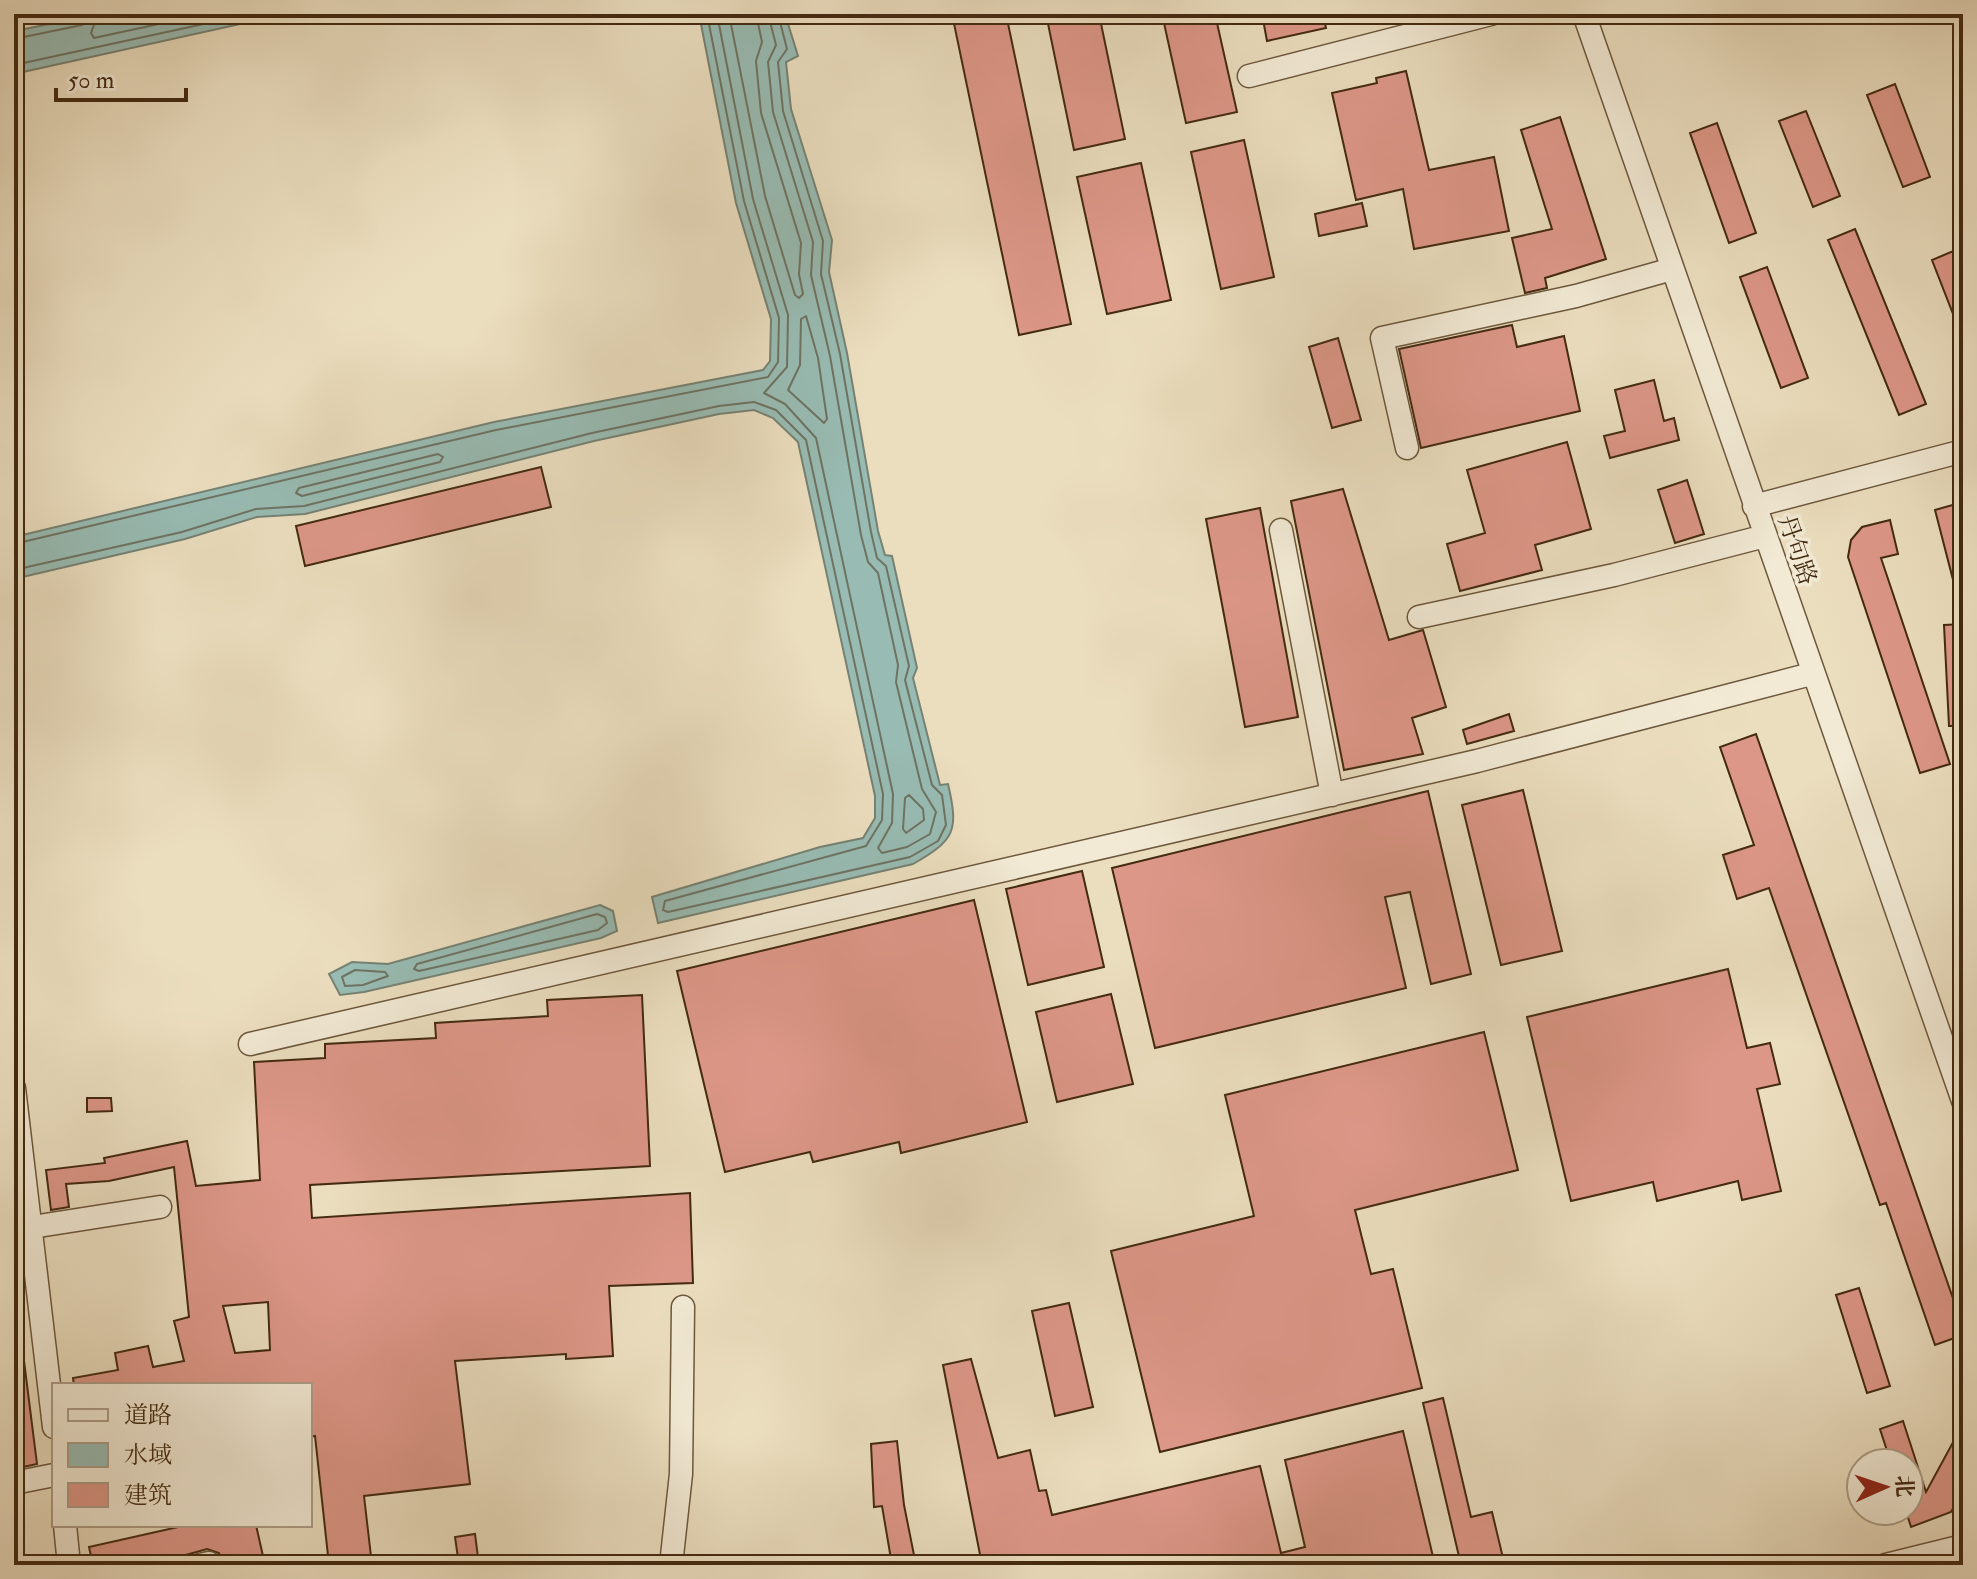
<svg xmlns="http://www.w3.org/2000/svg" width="1977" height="1579" viewBox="0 0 1977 1579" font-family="'IM FELL Double Pica','Noto Serif SC',serif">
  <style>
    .water { fill: #98bcb4; stroke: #768273; stroke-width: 2 }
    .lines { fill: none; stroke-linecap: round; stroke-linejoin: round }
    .shore { stroke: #6e7362; stroke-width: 2 }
    .building { fill: #dd9788; stroke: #432a11; stroke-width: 2; fill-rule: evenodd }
    .minor-casing { stroke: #6d573c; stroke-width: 25 }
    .minor { stroke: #f2ead5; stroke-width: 22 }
    .labels { text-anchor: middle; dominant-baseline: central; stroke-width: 7; stroke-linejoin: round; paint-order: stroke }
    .street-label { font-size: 24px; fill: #432a11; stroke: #f2ead5 }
  </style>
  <rect width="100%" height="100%" fill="#ebdebf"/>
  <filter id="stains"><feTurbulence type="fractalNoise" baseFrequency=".0025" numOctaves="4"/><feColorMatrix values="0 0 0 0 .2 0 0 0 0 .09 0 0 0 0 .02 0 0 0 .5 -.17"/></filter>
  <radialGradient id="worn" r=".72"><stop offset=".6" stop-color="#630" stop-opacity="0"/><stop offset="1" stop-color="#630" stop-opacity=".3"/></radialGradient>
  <path class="water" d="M100,14H285L14,74V31Z
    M699,14H785L798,56L786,62L791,109L832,240L829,272L847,353L878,531L885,555L892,556L917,668L913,678L940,785L948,784C959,831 955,840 913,864L658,923L652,897L820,847L863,838L875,818V796L798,442L773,418L754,410L719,414L594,441L305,514L257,517L185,539L14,579V537L494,422L763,370L770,361L771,319L736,203Z
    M600,905L613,911L617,931L601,938L364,992L340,995L329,974L352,962L388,964Z"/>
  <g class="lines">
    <path class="shore" d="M98,14L91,33L94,38L205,14
      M717,14L753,199L788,315L787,367L764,393L785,404L816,438L893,794L892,823L878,848L882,853L907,847L930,834L936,812L922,789L896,682L898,665L878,573L868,562L861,535L830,356L811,275L813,242L773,112L768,62L776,45L768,14
      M729,14L765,196L795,295L799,298L803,294L799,274L801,243L761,113L756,61L762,42L756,14
      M14,39L82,25L88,14
      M14,65L250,14
      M806,316L818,358L827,419L824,423L788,390L800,365L801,319Z
      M438,454L443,457L440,462L302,496L296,493L299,488Z
      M14,544L496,430L768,377L778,362L779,318L744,201L707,14
      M14,570L182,532L256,509L304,506L592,433L719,406L754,402L776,410L806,440L883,794L882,820L866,846L665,901L663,910L668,912L910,857L938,841L946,825L942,795L932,785L905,680L909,666L886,566L877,558L871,532L840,354L821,274L823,241L783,111L778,62L787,49L778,14
      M909,795L923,809L924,820L906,833L903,829L905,798Z
      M597,914L605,917L607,923L598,930L419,971L414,969L417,964Z
      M355,970L385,972L388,976L363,985L345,986L342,977Z"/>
  </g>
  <path class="building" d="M952,14H1006L1071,324L1019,335Z
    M1046,14H1099L1125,139L1074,150Z
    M1162,14H1215L1237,112L1186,123Z
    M1262,14H1323L1326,28L1267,41Z
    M1406,71L1429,170L1494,157L1509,231L1414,249L1403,189L1356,200L1332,93L1377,83L1376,78Z
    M1895,84L1930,177L1903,187L1867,95Z
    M1806,111L1840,196L1813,207L1779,121Z
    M1560,117L1606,259L1545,278L1547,288L1525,293L1512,238L1552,229L1521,130Z
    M1717,123L1756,233L1729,243L1690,133Z
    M1244,140L1274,277L1221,289L1191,152Z
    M1141,163L1171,300L1107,314L1077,177Z
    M1362,203L1367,226L1319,236L1315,214Z
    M1855,229L1926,404L1899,415L1828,240Z
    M1963,247V336L1962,337L1932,260Z
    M1767,267L1808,378L1781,388L1740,277Z
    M1512,325L1517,347L1564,336L1580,411L1421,448L1399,349Z
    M1338,338L1361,420L1332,428L1309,347Z
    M1654,380L1664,421L1674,418L1679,440L1610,458L1604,436L1625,431L1615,390Z
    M1567,442L1591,529L1535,545L1542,570L1460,591L1447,544L1485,533L1467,470Z
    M541,467L551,507L305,566L296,526Z
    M1687,480L1704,534L1675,543L1658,490Z
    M1343,489L1389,640L1423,630L1446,707L1412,718L1423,754L1344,770L1291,501Z
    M1963,502V598L1958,599L1935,510Z
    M1260,508L1298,717L1245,727L1206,519Z
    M1890,520L1898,554L1881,558L1950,764L1920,773L1848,557L1851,540L1862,527Z
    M1963,624V726H1949L1944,625Z
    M1509,714L1514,731L1467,744L1463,730Z
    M1756,734L1963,1327V1335L1935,1345L1886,1203L1880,1205L1769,888L1737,899L1723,855L1754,845L1720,747Z
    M1523,790L1562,951L1501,965L1462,805Z
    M1428,791L1471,974L1431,984L1410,892L1385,897L1406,988L1155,1048L1112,868Z
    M1082,871L1104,967L1028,985L1006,889Z
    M974,900L1027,1122L901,1153L899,1142L813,1162L810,1152L725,1172L677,971Z
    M1728,969L1747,1048L1770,1043L1780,1084L1757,1089L1781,1191L1742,1200L1738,1181L1657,1201L1653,1182L1571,1201L1527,1017Z
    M1111,994L1133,1084L1057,1102L1036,1012Z
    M642,995L650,1166L310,1185L312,1218L690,1193L693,1283L609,1286L613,1356L566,1359V1354L455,1361L470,1484L364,1496L372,1565H329L315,1436L310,1437V1385H74L73,1378L118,1370L115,1353L148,1346L153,1367L184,1361L174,1321L189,1317L174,1167L109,1181L66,1184L69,1207L51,1210L46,1170L105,1163L104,1158L187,1141L196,1186L260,1180L254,1062L325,1058V1044L436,1038L435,1023L548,1016L547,1000ZM268,1302L270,1350L235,1353L223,1306Z
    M1484,1032L1518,1170L1355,1210L1371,1274L1393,1269L1422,1388L1160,1452L1111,1251L1254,1216L1225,1095Z
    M87,1098H111L112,1111L87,1112Z
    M1859,1288L1890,1386L1867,1393L1836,1295Z
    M1069,1303L1093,1407L1055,1416L1032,1311Z
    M23,1353L37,1464L14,1469V1354Z
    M971,1359L998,1458L1030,1450L1039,1491L1046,1490L1052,1515L1260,1466L1281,1553L1305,1547L1285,1460L1403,1431L1435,1565H982L943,1365Z
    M1443,1398L1471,1517L1492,1512L1503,1558L1481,1562L1482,1565H1461L1423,1403Z
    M1903,1421L1926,1492L1963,1424V1491L1951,1512L1911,1527L1906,1511H1909V1463H1891L1880,1429Z
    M897,1441L904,1505L916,1565H892L882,1506L874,1507L871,1444Z
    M187,1525H256L265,1565H223L219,1553L207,1549L150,1565H93L89,1547Z
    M475,1534L479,1565H459L455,1537Z"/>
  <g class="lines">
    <defs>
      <path id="minor" d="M1584,14L1963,1101
        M1249,76L1491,14
        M1407,448L1382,338L1576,296L1672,269
        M1754,506L1963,451
        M1281,530L1332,795
        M1419,617L1614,575L1765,536
        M250,1044L1477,761L1811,674
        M14,1088L54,1427
        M32,1227L160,1207
        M14,1483L54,1475
        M65,1525L69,1565
        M200,1565L209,1563
        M671,1565L681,1474L683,1307
        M1886,1565L1963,1546"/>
    </defs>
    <use href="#minor" class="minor-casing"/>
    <use href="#minor" class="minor"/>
  </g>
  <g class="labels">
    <g class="street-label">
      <text transform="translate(1797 550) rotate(71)">丹句路</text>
    </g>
  </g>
  <rect width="1977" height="1579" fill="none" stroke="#ebdebf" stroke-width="48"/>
  <rect x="16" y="16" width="1945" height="1547" fill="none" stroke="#432a11" stroke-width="4"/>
  <rect x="24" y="24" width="1929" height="1531" fill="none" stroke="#432a11" stroke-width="2"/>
  <rect x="52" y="1383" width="260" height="144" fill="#f2ead5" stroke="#ac9d87" stroke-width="2"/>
  <rect x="68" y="1409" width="40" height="12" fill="#f2ead5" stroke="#ac9d87" stroke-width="2"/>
  <text x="124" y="1423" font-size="24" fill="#432a11">道路</text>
  <rect x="68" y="1443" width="40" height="24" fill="#98bcb4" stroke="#ac9d87" stroke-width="2"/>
  <text x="124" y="1463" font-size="24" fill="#432a11">水域</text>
  <rect x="68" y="1483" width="40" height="24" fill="#dd9788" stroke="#ac9d87" stroke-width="2"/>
  <text x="124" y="1503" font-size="24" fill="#432a11">建筑</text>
  <g transform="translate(1885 1487) rotate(87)"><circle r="38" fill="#f2ead5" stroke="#ac9d87" stroke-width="2"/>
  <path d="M0-6L14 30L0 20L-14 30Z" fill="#8f2418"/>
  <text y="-12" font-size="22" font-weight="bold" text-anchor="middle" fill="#432a11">北</text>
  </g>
  <path d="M56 88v12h130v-12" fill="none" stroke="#432a11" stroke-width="4"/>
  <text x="68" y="88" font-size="24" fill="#432a11" stroke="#f2ead5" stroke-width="6" paint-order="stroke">50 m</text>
  <rect width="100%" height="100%" filter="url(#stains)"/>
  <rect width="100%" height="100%" fill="url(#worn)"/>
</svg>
